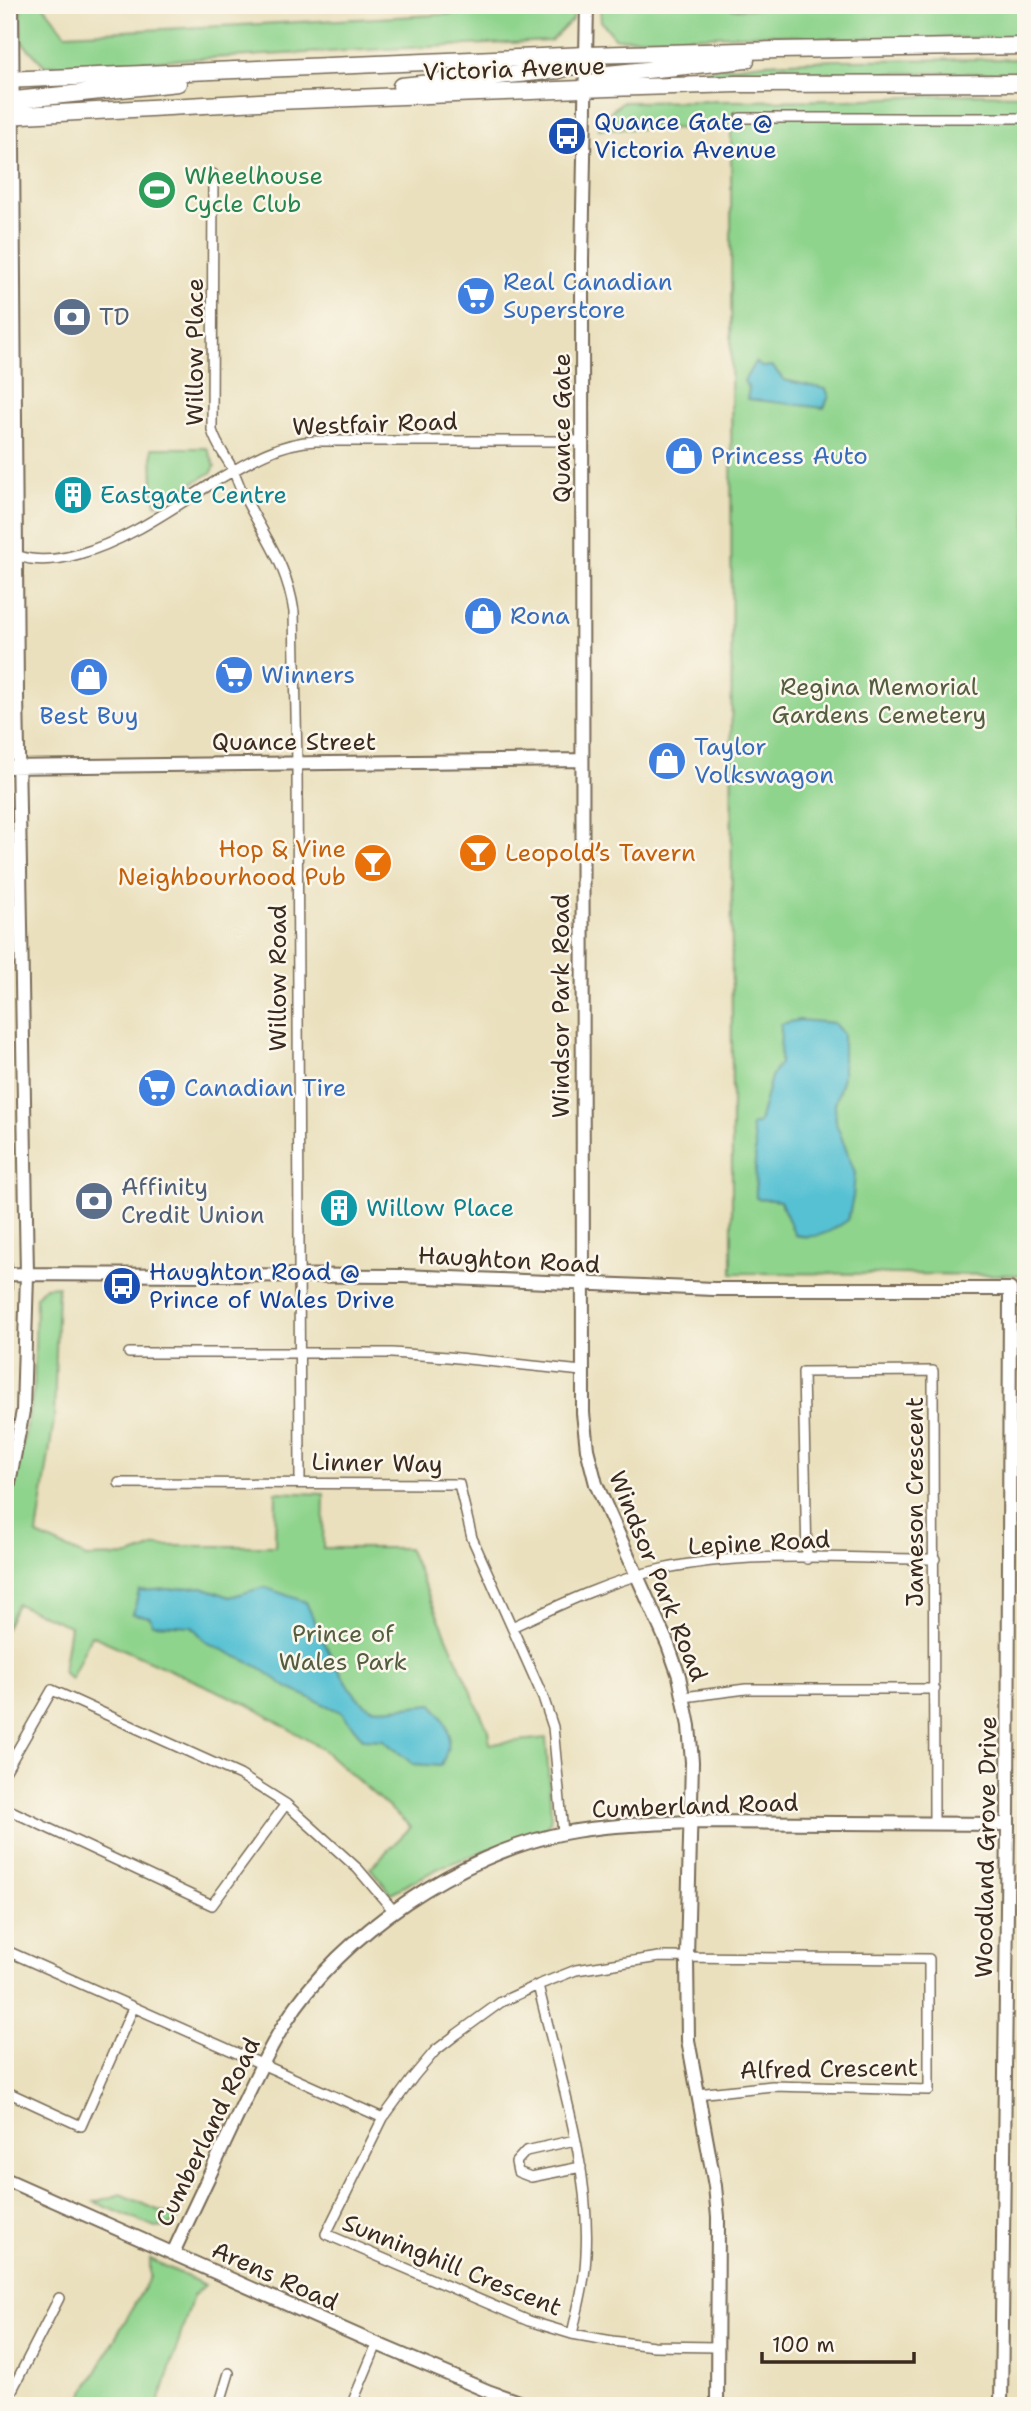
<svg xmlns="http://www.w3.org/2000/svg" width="1031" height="2411" viewBox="0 0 1031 2411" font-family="'Shantell Sans',sans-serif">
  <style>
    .green { fill: #8fd48d; stroke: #657f56; stroke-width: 2 }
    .water { fill: #57c1d3; stroke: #497678; stroke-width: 2 }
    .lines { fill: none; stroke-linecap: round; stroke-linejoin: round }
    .street-casing { stroke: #786a56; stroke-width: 12 }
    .secondary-casing { stroke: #786a56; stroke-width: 16 }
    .highway-casing { stroke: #786a56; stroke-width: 19 }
    .street { stroke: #fff; stroke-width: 9 }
    .secondary { stroke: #fff; stroke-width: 12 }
    .highway { stroke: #fff; stroke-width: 16 }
    .labels { text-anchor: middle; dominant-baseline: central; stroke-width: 5; stroke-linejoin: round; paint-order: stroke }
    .street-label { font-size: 24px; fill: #3b2a1e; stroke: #fbf7ec }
    .transit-label { font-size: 24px; fill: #164399; stroke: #fbf7ec; text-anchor: start }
    .leisure-label { font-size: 24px; fill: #27864d; stroke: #fbf7ec; text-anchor: start }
    .shop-label { font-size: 24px; fill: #366cbe; stroke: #fbf7ec; text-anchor: start }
    .service-label { font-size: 24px; fill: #4e5e75; stroke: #fbf7ec; text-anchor: start }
    .culture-label { font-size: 24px; fill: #0d838f; stroke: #fbf7ec; text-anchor: start }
    .park-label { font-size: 24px; fill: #545d3f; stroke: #fbf7ec }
    .food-label { font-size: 24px; fill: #c56008; stroke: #fbf7ec; text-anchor: end }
  </style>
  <rect width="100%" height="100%" fill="#fbf7ec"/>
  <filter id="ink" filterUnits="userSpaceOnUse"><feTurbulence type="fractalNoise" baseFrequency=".0143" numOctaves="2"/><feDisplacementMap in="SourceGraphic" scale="14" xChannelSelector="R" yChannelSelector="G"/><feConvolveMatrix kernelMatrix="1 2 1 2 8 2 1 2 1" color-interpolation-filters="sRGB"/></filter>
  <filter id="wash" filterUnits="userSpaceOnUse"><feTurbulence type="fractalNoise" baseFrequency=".00686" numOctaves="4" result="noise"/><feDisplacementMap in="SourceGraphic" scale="28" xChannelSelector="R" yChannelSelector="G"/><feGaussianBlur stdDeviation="1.57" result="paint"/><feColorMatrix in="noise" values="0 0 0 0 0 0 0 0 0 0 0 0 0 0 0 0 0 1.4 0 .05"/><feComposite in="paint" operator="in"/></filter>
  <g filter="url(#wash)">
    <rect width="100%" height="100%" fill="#eae0bd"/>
    <path class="green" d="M21,5H43L66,34L574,8L573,19L551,41L45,66L21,41Z
      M600,5H725L731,9L1026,8V38H814L773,34L616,39L601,21Z
      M1026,59V73H784L689,76L688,72L765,63L838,60Z
      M966,94L1026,95V1275L732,1273L731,128L599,129L604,117L622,102L848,100Z
      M152,448H207L215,466L212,472L156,504L153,486Z
      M58,1286L54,1420L37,1535L86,1557L130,1556L157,1546H275L276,1492L324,1494L323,1548H408L488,1730L490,1744L546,1738L551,1813L550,1822L545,1829L441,1867L391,1893L370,1868L411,1827L321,1748L247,1704L91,1635L71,1679L63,1672L70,1626L17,1604L5,1630V1531L34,1388L36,1297L45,1287Z
      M121,2194L178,2219L167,2227L155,2228L95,2202Z
      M150,2259L205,2285L193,2296L158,2406H77L150,2277Z"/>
    <path class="water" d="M755,362L762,367L772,366L784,380L826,389L829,396L824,408L747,399L749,389L744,381Z
      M799,1020L834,1023L843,1034V1077L835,1104L836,1123L855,1173L853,1197L848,1220C831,1232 816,1240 795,1235L780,1201L756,1198L755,1146L751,1126L759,1123L771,1077L780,1063L781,1024Z
      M202,1587L230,1597L264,1587L306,1602C316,1625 348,1701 372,1708C382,1711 420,1705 433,1704C451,1729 454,1737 441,1766L413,1764L383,1740L363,1739L341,1712L288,1688L259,1667L206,1642L192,1626L152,1624L150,1617L133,1614L139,1591Z"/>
  </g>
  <g filter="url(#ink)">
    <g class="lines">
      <defs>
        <path id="street" d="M740,118H1026
          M213,174L212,430C216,445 225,455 232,468C237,478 240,489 245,498C266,540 287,564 294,612L297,764L300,1483
          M5,553C15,553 22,558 31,559C46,561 65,558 79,554C130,540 176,505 221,478C251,460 279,443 315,441H583
          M129,1353H392L448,1357L582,1371
          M119,1483L459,1484L472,1538L543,1697L553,1727L563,1833
          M807,1559L803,1372L933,1371L934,1823
          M512,1627C561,1604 609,1581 662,1569C749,1550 846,1559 935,1559
          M684,1697L746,1689H935
          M5,1772L52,1690L240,1775L286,1804L358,1869L393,1910
          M5,1808L212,1905L286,1804
          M5,1950L383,2118
          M538,1985C558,2071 591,2167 586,2254C585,2282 578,2307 572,2334
          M5,2091L81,2126L133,2008
          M697,2094L772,2086L929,2090V1959L659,1957L576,1970L538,1985L501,2002L457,2034L435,2051L414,2076L383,2118L326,2234L529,2321L572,2334L612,2341L654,2346L716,2347
          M575,2140L526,2151L516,2162L518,2172L531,2177L581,2167
          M7,2406L9,2396L59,2298
          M219,2406L229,2373
          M351,2406L377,2344"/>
        <path id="secondary" d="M587,5L582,260L583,1413L587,1449L596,1484L668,1645L679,1676L689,1726L692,1762L687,1957L688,2040L715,2186L718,2217L717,2406
          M5,767L582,760
          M5,1265V1305
          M5,1274L403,1276L714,1289H1010L1008,1824L1001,2406
          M5,1503L23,1411L27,1274L17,694L12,5
          M5,2179L377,2344L490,2392L530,2406
          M173,2253C193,2209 214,2166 234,2123C250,2089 265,2055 285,2023C341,1933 460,1854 564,1833C606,1825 649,1824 691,1822L1008,1824"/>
        <path id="highway" d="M5,80L586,55L778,50L1026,46
          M401,86L558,70L573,66L586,55
          M586,89L607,74L746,60
          M5,101L178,83
          M5,116L276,101L608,88L737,84L1026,83"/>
      </defs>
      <use href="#street" class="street-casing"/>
      <use href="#secondary" class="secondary-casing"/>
      <use href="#highway" class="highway-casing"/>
      <use href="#street" class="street"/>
      <use href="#secondary" class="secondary"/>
      <use href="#highway" class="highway"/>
    </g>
  </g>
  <defs>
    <symbol id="bus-disc" viewBox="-11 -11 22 22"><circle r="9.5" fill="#1a4fb4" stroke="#fbf7ec"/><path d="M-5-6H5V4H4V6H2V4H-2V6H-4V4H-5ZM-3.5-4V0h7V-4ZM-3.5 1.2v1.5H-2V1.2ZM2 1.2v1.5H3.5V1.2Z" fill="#fff"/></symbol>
    <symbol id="stadium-disc" viewBox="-11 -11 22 22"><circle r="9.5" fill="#2e9e5b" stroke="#fbf7ec"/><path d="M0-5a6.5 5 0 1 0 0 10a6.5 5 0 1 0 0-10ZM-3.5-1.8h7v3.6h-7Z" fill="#fff"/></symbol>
    <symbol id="supermarket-disc" viewBox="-11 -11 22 22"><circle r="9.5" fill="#3f7fe0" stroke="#fbf7ec"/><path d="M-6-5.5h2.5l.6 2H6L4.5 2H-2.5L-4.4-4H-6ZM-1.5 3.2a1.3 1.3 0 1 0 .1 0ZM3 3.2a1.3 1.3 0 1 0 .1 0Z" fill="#fff"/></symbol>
    <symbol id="bank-disc" viewBox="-11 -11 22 22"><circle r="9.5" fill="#5c6f8a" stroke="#fbf7ec"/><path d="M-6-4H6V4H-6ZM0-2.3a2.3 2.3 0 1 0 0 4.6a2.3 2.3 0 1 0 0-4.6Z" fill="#fff"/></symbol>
    <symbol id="shop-disc" viewBox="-11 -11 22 22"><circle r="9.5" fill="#3f7fe0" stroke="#fbf7ec"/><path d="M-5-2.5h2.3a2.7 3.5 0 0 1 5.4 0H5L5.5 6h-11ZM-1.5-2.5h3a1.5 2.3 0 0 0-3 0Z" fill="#fff"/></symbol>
    <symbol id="building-disc" viewBox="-11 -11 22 22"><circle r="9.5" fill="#0f9aa8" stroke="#fbf7ec"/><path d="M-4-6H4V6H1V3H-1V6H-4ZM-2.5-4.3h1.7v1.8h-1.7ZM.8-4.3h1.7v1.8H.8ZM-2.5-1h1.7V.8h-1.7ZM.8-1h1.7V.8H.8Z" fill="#fff"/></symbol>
    <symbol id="bar-disc" viewBox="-11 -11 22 22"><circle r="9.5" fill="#e8710a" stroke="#fbf7ec"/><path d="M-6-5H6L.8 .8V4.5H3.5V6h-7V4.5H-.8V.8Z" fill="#fff"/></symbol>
  </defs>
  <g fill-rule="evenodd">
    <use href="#bus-disc" x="545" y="114" width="44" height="44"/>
    <use href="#stadium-disc" x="135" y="168" width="44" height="44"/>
    <use href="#supermarket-disc" x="454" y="274" width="44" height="44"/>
    <use href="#bank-disc" x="50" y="295" width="44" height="44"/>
    <use href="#shop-disc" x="662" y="434" width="44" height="44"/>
    <use href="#building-disc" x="51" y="473" width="44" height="44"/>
    <use href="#shop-disc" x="461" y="594" width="44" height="44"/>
    <use href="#supermarket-disc" x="212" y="653" width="44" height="44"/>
    <use href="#shop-disc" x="67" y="655" width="44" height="44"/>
    <use href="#shop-disc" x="645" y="739" width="44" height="44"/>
    <use href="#bar-disc" x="456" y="831" width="44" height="44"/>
    <use href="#bar-disc" x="351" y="841" width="44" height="44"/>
    <use href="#supermarket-disc" x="135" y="1066" width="44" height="44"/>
    <use href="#bank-disc" x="72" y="1179" width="44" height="44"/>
    <use href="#building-disc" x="317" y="1186" width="44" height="44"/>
    <use href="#bus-disc" x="100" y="1264" width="44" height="44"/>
  </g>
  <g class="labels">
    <g class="street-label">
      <text transform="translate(514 69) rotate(-2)">Victoria Avenue</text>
      <text transform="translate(195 352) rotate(-90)">Willow Place</text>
      <text transform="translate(375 424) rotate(-2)">Westfair Road</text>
      <text transform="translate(562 428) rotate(-90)">Quance Gate</text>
      <text x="294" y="742">Quance Street</text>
      <text transform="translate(278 978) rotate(-90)">Willow Road</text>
      <text transform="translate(561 1006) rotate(-90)">Windsor Park Road</text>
      <text transform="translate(509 1260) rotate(3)">Haughton Road</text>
      <text transform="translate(377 1463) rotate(1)">Linner Way</text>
      <text transform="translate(915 1502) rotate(-90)">Jameson Crescent</text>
      <text transform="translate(759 1543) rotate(-3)">Lepine Road</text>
      <text transform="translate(658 1576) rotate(68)">Windsor Park Road</text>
      <text transform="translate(695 1806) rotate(-2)">Cumberland Road</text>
      <text transform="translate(986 1847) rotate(-89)">Woodland Grove Drive</text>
      <text transform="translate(829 2069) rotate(-1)">Alfred Crescent</text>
      <text transform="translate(208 2132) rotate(-64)">Cumberland Road</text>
      <text transform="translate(452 2265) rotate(22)">Sunninghill Crescent</text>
      <text transform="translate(275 2276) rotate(24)">Arens Road</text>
    </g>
    <g class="transit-label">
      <text x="594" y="122">Quance Gate @<tspan x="594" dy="28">Victoria Avenue</tspan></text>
      <text x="149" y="1272">Haughton Road @<tspan x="149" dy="28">Prince of Wales Drive</tspan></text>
    </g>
    <g class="leisure-label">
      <text x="184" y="176">Wheelhouse<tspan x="184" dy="28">Cycle Club</tspan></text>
    </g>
    <g class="shop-label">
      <text x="503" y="282">Real Canadian<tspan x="503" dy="28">Superstore</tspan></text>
      <text x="711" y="456">Princess Auto</text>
      <text x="510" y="616">Rona</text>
      <text x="261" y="675">Winners</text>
      <text x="89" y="716" text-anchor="middle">Best Buy</text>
      <text x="694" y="747">Taylor<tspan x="694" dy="28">Volkswagon</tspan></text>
      <text x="184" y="1088">Canadian Tire</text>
    </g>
    <g class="service-label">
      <text x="99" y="317">TD</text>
      <text x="121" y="1187">Affinity<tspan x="121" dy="28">Credit Union</tspan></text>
    </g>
    <g class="culture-label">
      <text x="100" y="495">Eastgate Centre</text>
      <text x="366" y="1208">Willow Place</text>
    </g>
    <g class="park-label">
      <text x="879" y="687">Regina Memorial<tspan x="879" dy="28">Gardens Cemetery</tspan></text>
      <text x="343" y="1634">Prince of<tspan x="343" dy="28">Wales Park</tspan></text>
    </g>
    <g class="food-label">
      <text x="346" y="849">Hop &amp; Vine<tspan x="346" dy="28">Neighbourhood Pub</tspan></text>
      <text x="505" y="853" text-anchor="start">Leopold’s Tavern</text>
    </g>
  </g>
  <rect width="1031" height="2411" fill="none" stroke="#fbf7ec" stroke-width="28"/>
  <path d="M762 2352v10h152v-10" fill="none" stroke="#3b2a1e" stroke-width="3.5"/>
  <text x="772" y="2352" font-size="21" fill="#3b2a1e" stroke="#fbf7ec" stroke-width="5" paint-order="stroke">100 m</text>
</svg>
